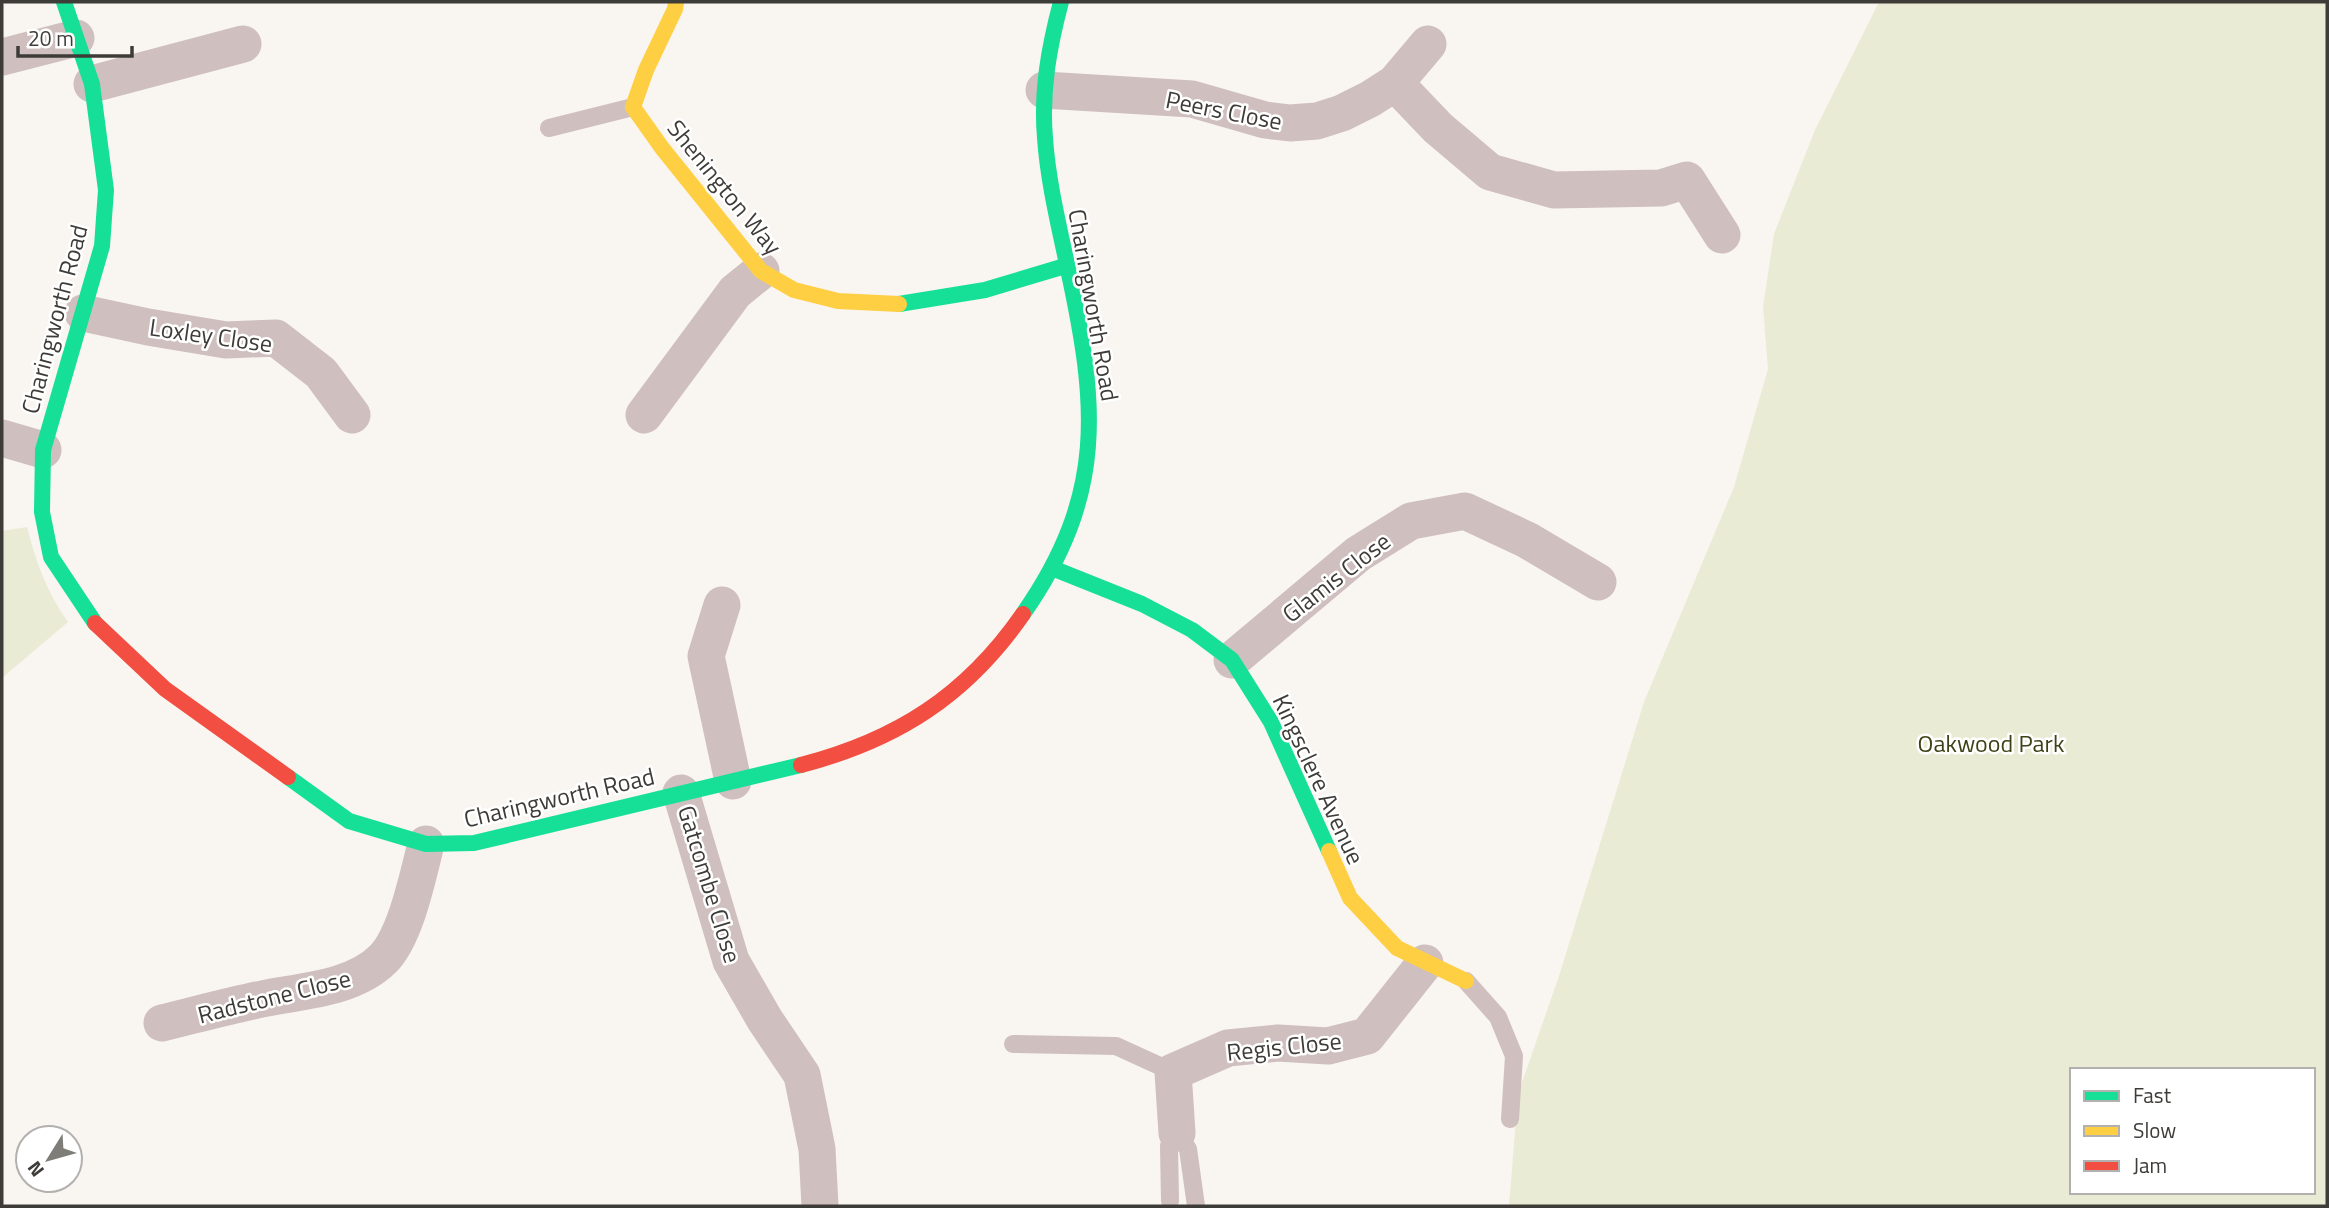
<svg xmlns="http://www.w3.org/2000/svg" width="2329" height="1208" viewBox="0 0 2329 1208" font-family="'Titillium Web',sans-serif">
  <style>
    .green { fill: #eaebd4; fill-rule: evenodd }
    .lines { fill: none; stroke-linecap: round; stroke-linejoin: round }
    .lane { stroke: #cfbfbe; stroke-width: 18 }
    .street { stroke: #cfbfbe; stroke-width: 37 }
    .fast { stroke: #16e098; stroke-width: 16 }
    .slow { stroke: #ffcf43; stroke-width: 16 }
    .jam { stroke: #f24e42; stroke-width: 16 }
    .labels { text-anchor: middle; dominant-baseline: central; stroke-width: 5; stroke-linejoin: round; paint-order: stroke }
    .street-label { font-size: 24px; fill: #3e3c38; stroke: #fff }
    .park-label { font-size: 24px; fill: #3e4216; stroke: #fff }
  </style>
  <rect width="100%" height="100%" fill="#f9f5f0"/>
  <path class="green" d="M1879,2H2327V1206H1509L1518,1094L1559,976L1644,702L1734,487L1768,369L1763,307L1774,234L1815,130ZM2072,1070H2313V1192H2072Z
    M27,527C36,562 47,593 68,622L2,678V531Z"/>
  <g class="lines">
    <path class="lane" d="M549,128L633,107
      M1466,981L1498,1017L1514,1056L1510,1119
      M1013,1044L1116,1046L1173,1072
      M1170,1201L1169,1146L1177,1133L1188,1149L1196,1206"/>
    <path class="street" d="M2,57L76,38
      M1395,83L1438,128L1490,172L1554,190L1661,188L1687,180L1722,235
      M92,84L243,44
      M1044,90L1192,99L1265,120L1290,123L1317,121L1342,113L1370,99L1395,83L1428,44
      M83,313L148,327L226,340L276,338L321,373L352,415
      M644,415L735,292L761,271
      M2,438L43,450
      M722,605L706,656L733,781
      M1232,660L1358,554L1411,521L1465,511L1527,540L1598,582
      M681,793L731,961L765,1020L802,1075L817,1149L820,1206
      M162,1023C195,1015 228,1006 262,999C301,991 353,989 383,959C406,936 418,875 426,844
      M1177,1133L1173,1072L1228,1048L1278,1043L1328,1046L1367,1036L1425,963"/>
    <path class="fast" d="M64,2L92,84L106,190L102,246L43,450L42,512L51,557L95,623
      M899,304L985,290L1065,266
      M1052,568L1142,604L1192,630L1232,660L1271,722L1329,851
      M1023,614C1107,494 1097,404 1068,269C1059,226 1048,182 1045,138C1041,91 1049,47 1061,2
      M288,777L349,821L426,844L474,843L801,765"/>
    <path class="slow" d="M676,2L675,9L646,70L633,107L662,148L761,271L794,290L838,301L899,304
      M1329,851L1350,898L1397,948L1466,981"/>
    <path class="jam" d="M95,623L165,689L288,777
      M801,765C897,740 966,696 1023,614"/>
  </g>
  <g class="labels">
    <g class="street-label">
      <text transform="translate(1224 110) rotate(11)">Peers Close</text>
      <text transform="translate(725 187) rotate(51)">Shenington Way</text>
      <text transform="translate(1094 305) rotate(80)">Charingworth Road</text>
      <text transform="translate(54 319) rotate(-75)">Charingworth Road</text>
      <text transform="translate(211 335) rotate(8)">Loxley Close</text>
      <text transform="translate(1336 577) rotate(-38)">Glamis Close</text>
      <text transform="translate(1319 779) rotate(65)">Kingsclere Avenue</text>
      <text transform="translate(559 797) rotate(-13)">Charingworth Road</text>
      <text transform="translate(710 884) rotate(73)">Gatcombe Close</text>
      <text transform="translate(274 996) rotate(-14)">Radstone Close</text>
      <text transform="translate(1284 1046) rotate(-6)">Regis Close</text>
    </g>
    <g class="park-label">
      <text x="1991" y="743">Oakwood Park</text>
    </g>
  </g>
  <rect width="2329" height="1208" fill="none" stroke="#3e3c38" stroke-width="7"/>
  <rect x="2070" y="1068" width="245" height="126" fill="#ffffff" stroke="#b2b1af" stroke-width="2"/>
  <rect x="2084" y="1091" width="35" height="10" fill="#16e098" stroke="#b2b1af" stroke-width="2"/>
  <text x="2133" y="1103" font-size="21" fill="#3e3c38">Fast</text>
  <rect x="2084" y="1126" width="35" height="10" fill="#ffcf43" stroke="#b2b1af" stroke-width="2"/>
  <text x="2133" y="1138" font-size="21" fill="#3e3c38">Slow</text>
  <rect x="2084" y="1161" width="35" height="10" fill="#f24e42" stroke="#b2b1af" stroke-width="2"/>
  <text x="2133" y="1173" font-size="21" fill="#3e3c38">Jam</text>
  <g transform="translate(49 1159) rotate(233)"><circle r="33" fill="#ffffff" stroke="#b2b1af" stroke-width="2"/>
  <path d="M0-5L12 26L0 18L-12 26Z" fill="#7f7d78"/>
  <text y="-10" font-size="19" font-weight="bold" text-anchor="middle" fill="#3e3c38">N</text>
  </g>
  <path d="M18 46v10h114v-10" fill="none" stroke="#3e3c38" stroke-width="3.5"/>
  <text x="28" y="46" font-size="21" fill="#3e3c38" stroke="#ffffff" stroke-width="5" paint-order="stroke">20 m</text>
</svg>
